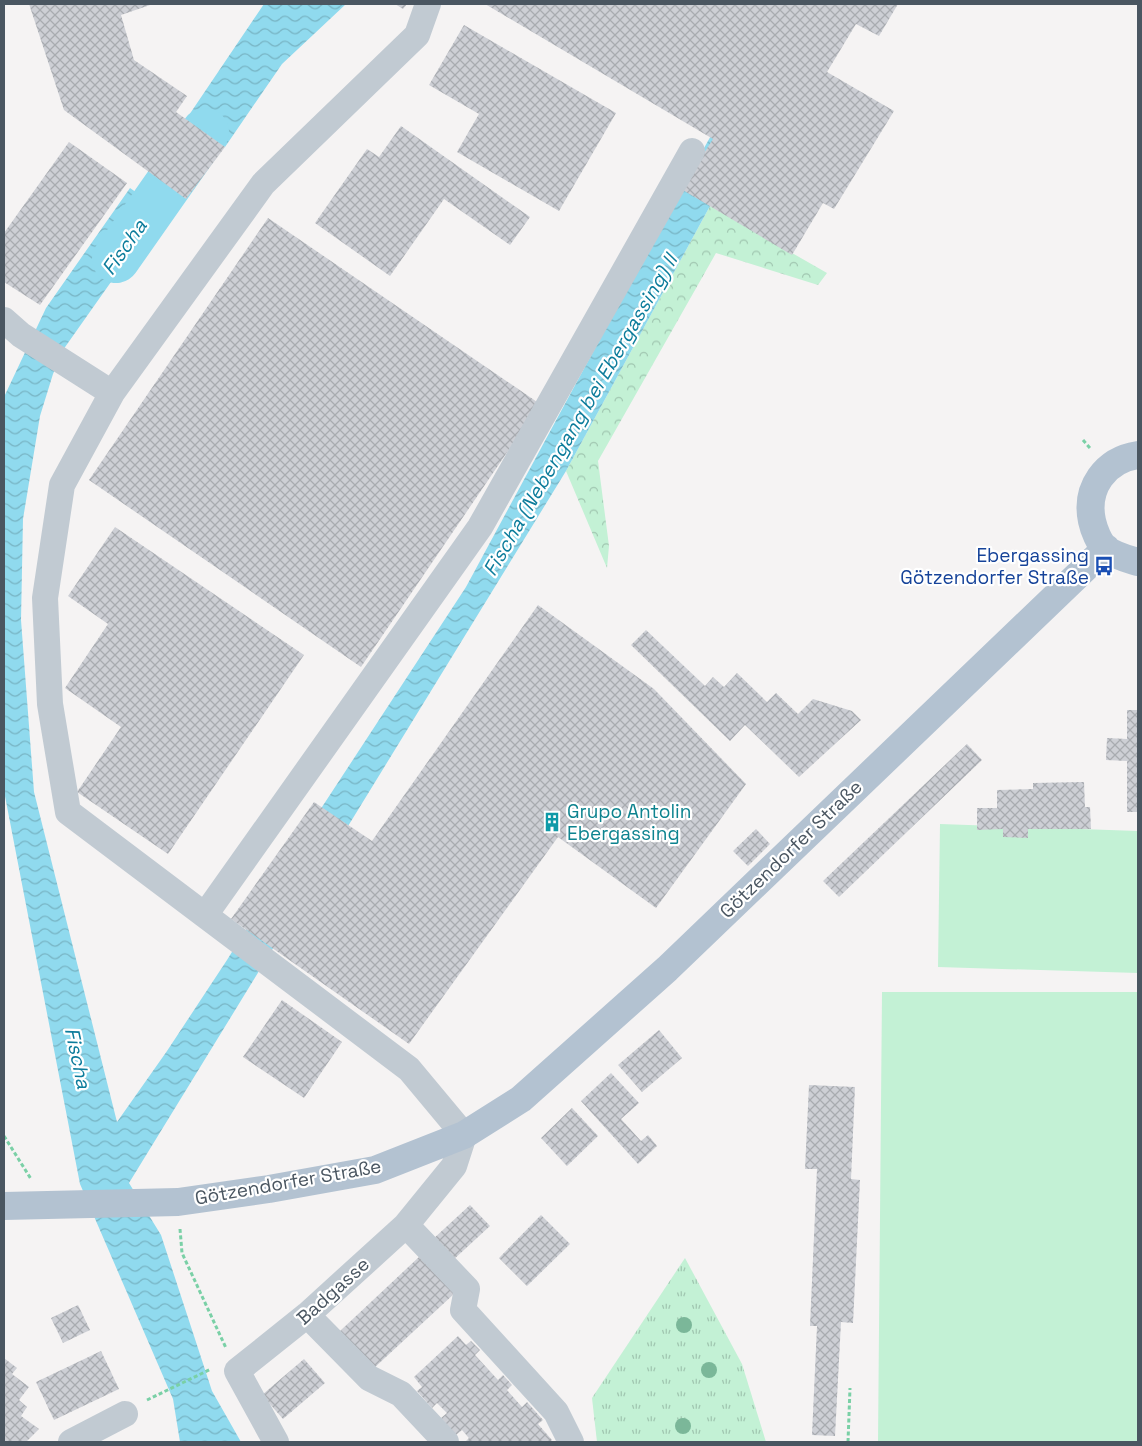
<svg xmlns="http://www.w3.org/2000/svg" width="1142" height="1446" viewBox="0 0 1142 1446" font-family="'Space Grotesk',sans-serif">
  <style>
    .grass { fill: url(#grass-tufts) }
    .forest { fill: url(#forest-crowns) }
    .garden { fill: #c3f1d5 }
    .water { fill: url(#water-waves) }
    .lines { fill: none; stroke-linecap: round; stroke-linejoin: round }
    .river { stroke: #90daee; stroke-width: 48 }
    .building { fill: url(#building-cross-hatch) }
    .path { stroke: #7ad0a6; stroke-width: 3; stroke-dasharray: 4 2.5; stroke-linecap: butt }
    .minor { stroke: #c1cad2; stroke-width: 26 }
    .major { stroke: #b3c2d1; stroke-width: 28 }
    .tree { fill: #7bb799 }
    .labels { text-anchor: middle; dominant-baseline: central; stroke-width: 4.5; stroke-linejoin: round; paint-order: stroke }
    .transit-label { font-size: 19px; fill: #164399; stroke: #fff; text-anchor: end }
    .culture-label { font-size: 19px; fill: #0d838f; stroke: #fff; text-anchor: start }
    .street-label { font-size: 19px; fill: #4a5661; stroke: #fff }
    .water-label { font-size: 20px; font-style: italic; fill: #0c7c9b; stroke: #fff }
  </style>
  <defs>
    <pattern id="grass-tufts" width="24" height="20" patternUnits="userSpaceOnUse" patternTransform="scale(1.25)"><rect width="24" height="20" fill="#c3f1d5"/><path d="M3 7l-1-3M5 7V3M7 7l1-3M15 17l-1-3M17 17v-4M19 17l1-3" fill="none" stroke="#a0c6b0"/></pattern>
    <pattern id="forest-crowns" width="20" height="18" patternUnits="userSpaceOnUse" patternTransform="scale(1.25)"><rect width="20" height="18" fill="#c3f1d5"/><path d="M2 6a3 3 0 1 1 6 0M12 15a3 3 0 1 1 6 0" fill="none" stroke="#a0c6b0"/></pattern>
    <pattern id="water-waves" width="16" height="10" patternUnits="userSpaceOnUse" patternTransform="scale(1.25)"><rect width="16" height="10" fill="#90daee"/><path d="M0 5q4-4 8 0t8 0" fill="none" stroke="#78b4c4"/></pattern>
    <pattern id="building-cross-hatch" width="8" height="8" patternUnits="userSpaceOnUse" patternTransform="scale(1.25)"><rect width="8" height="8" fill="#cdcfd5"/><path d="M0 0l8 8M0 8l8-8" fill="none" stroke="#a8abb0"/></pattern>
  </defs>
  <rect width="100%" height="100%" fill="#f5f3f3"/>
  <path class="grass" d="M685,1258L742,1364L766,1442H597L592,1398Z"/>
  <path class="forest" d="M710,206L827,273L818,285L716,253L598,461L609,546L607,568L566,471Z"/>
  <path class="garden" d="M940,824L1138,831V973L938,967Z
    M882,992H1138V1442H878Z"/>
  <path class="water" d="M264,4H346L282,64L225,147L187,118Z
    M785,4H825L710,206L566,471L129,1183L161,1235L212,1391L241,1442H180L173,1399L80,1184L4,791V397L46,308L130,188L170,216L159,233L142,238L63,350L53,374L40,416L23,519L21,620L34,792L117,1122L167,1051L227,960L322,807L466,587L681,189Z"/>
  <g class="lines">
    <path class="river" d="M116,259L205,132"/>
  </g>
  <path class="building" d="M29,4H153L121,15L134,60L187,96L176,112L225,147L186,199L64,110Z
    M395,4H407L403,9Z
    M485,4H898L879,36L856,24L827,72L894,111L834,209L823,203L792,255L681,189L713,139Z
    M464,25L616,113L559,211L457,152L479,114L429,85Z
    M401,126L530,217L510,245L444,199L390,276L315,223L367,149L379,157Z
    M69,142L127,183L40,305L4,282V233Z
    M268,218L540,404L361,667L89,480Z
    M115,527L304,655L168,854L77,792L121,727L65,688L108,624L68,596Z
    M538,605L654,689L746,784L656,908L558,837L409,1044L231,919L314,802L372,841Z
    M646,630L705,686L713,677L724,687L737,673L767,702L776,693L798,714L813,699L852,711L861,720L799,777L745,725L730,741L631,645Z
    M1127,710H1138V812H1127V761L1106,760L1107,738L1127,739Z
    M967,744L982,760L839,897L823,881Z
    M1084,782L1085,807H1090L1091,829H1028V838L1003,837V829L977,830V808H997V790L1033,789V783Z
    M756,829L770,844L748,866L733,851Z
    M282,1000L342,1042L304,1098L243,1057Z
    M659,1030L682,1058L642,1092L618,1065Z
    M611,1073L639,1103L621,1119L641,1141L648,1135L657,1146L638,1164L581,1101Z
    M809,1085L855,1087L851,1179L860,1180L853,1323L841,1322L835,1436L812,1435L817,1326H810L817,1169H805Z
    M572,1108L598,1136L567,1166L541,1138Z
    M470,1205L490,1226L452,1261L432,1240Z
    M541,1215L570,1244L527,1286L499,1258Z
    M420,1256L455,1293L373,1369L339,1332Z
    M78,1305L90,1330L63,1343L51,1318Z
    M458,1336L466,1345L471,1341L480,1350L475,1355L498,1380L503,1375L512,1385L507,1390L522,1407L527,1402L543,1420L538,1424L552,1440L550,1442H465L469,1438L462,1430L456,1435L441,1418L447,1413L437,1403L432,1408L417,1391L422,1387L414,1377Z
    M101,1351L119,1389L54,1420L36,1382Z
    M4,1358L17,1368L12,1374L29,1387L19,1400L27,1407L21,1416L39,1429L26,1442H4Z
    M304,1359L325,1383L283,1419L262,1395Z"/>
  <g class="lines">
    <path class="path" d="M1083,440L1090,448
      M4,1136L31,1179
      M180,1229L182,1253L226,1348
      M147,1400L211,1369
      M848,1442L850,1388"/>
    <path class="minor" d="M4,320L21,335L112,393
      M205,915L480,527L692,151
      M406,1225L467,1289L463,1310L556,1412L571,1442
      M307,1315L369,1378L401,1394L446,1442
      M71,1442L125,1414
      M276,1442L237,1371L307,1315L406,1225L454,1166L464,1135L409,1069L68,812L50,704L45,598L62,485L112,393L263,184L417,35L428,4"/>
    <path class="major" d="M1138,455C1105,460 1085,488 1092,521C1094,530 1099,543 1106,549C1115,556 1128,559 1138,562
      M4,1206L178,1202L269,1189L375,1170L464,1135L521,1099L667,969L1106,548"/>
  </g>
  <g class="tree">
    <circle cx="684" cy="1325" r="8"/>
    <circle cx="709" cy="1370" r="8"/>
    <circle cx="683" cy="1426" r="8"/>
  </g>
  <defs>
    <symbol id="bus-bare" viewBox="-9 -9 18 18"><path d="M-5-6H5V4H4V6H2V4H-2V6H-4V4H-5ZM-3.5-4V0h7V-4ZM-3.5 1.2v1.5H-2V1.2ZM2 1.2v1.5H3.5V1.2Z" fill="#1a4fb4" stroke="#fff" stroke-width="2.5" paint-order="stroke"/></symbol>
    <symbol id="building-bare" viewBox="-9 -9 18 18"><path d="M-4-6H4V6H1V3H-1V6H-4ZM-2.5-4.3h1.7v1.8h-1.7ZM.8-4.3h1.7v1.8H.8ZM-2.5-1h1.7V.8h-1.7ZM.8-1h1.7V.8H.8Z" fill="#0f9aa8" stroke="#fff" stroke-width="2.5" paint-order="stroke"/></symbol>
  </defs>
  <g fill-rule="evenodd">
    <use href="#bus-bare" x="1090" y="552" width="28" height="28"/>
    <use href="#building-bare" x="538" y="808" width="28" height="28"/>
  </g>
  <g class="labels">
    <g class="transit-label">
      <text x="1089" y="555">Ebergassing<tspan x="1089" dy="22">Götzendorfer Straße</tspan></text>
    </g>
    <g class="culture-label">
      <text x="567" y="811">Grupo Antolin<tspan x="567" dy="22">Ebergassing</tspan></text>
    </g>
    <g class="street-label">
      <text transform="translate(791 849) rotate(-44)">Götzendorfer Straße</text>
      <text transform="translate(288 1182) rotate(-10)">Götzendorfer Straße</text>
      <text transform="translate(333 1291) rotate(-42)">Badgasse</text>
    </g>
    <g class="water-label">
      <text transform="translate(124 247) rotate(-55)">Fischa</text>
      <text transform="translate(580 415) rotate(-60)">Fischa (Nebengang bei Ebergassing) II</text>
      <text transform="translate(78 1058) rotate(78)">Fischa</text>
    </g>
  </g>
  <rect width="1142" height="1446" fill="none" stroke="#4a5661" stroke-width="10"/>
</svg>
